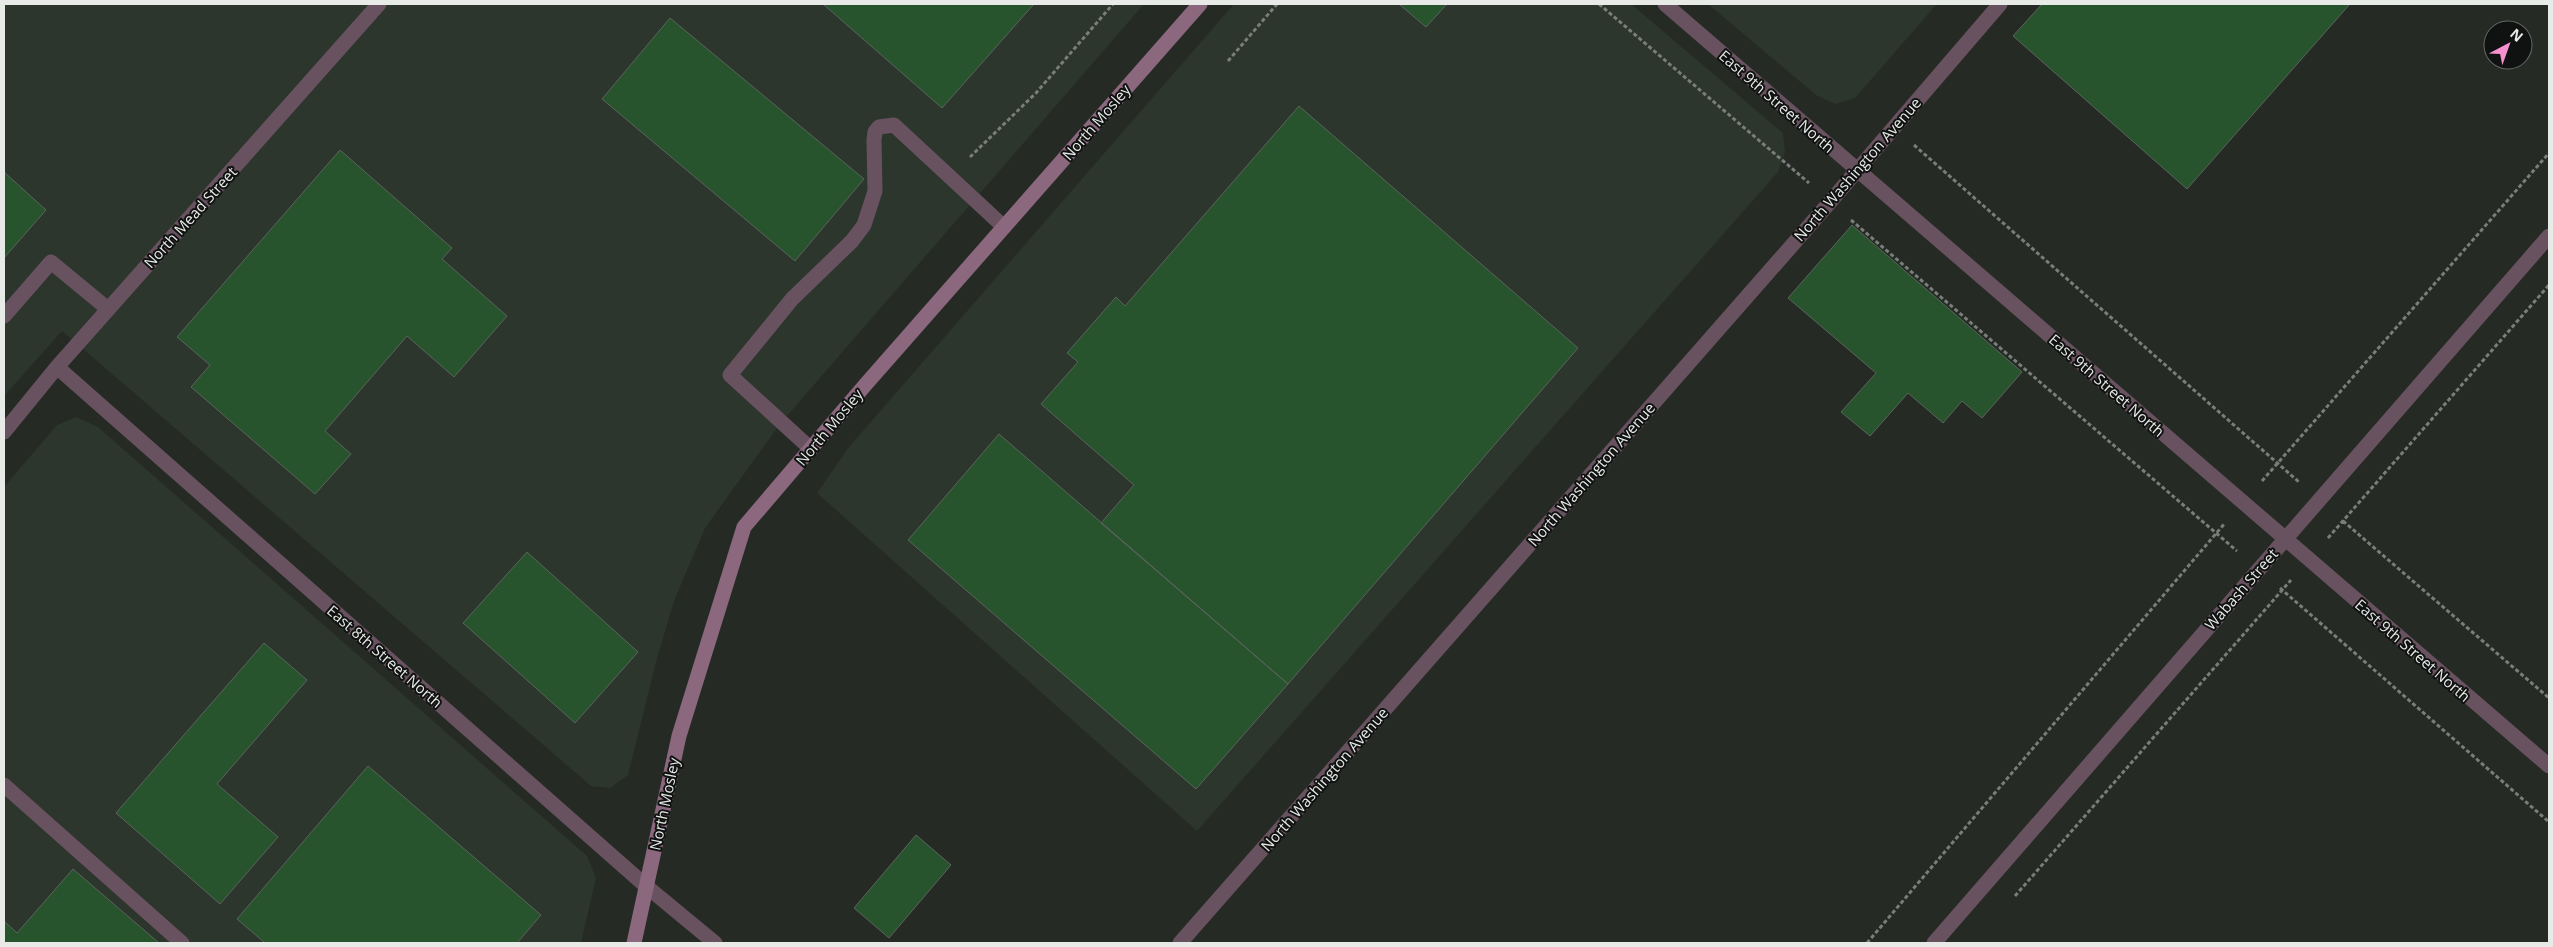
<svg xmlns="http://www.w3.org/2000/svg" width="2553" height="947" viewBox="0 0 2553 947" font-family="'Open Sans',sans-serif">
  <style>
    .built { fill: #2c362d }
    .building { fill: #27542d; stroke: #5d635e }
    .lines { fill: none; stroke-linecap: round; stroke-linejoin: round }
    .path { stroke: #7a7e7a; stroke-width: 3; stroke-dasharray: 4 2.5; stroke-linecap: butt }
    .lane { stroke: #69525f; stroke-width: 15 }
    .street { stroke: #69525f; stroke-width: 15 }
    .secondary { stroke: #8c687e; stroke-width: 15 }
    .labels { text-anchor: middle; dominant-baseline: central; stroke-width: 4; stroke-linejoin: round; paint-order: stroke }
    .street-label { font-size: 15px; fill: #e7eae7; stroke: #0f1210 }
  </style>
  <rect width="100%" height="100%" fill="#252a25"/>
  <path class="built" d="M4,4H1144L780,424L705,528L674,601L656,662L628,775L610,788L591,786L62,331L4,396Z
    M1234,4H1631L1783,133L1785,152L1778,172L1197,831L817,493L849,447Z
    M1708,4H1937L1855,98L1835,104L1816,95Z
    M76,417L98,427L587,856L596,878L581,943H4V487L57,425Z"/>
  <path class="building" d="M823,4H1034L942,108Z
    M1399,4H1447L1426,27Z
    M2042,4H2350L2187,189L2013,36Z
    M670,18L864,179L795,261L602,99Z
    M1299,106L1578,348L1288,684L1101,523L1134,485L1041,404L1078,362L1067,353L1116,297L1125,306Z
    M340,150L452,248L442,259L507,316L454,377L407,336L325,431L351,454L315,494L191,387L210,365L177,337Z
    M4,172L46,210L4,258Z
    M1852,225L2022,372L1982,418L1962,401L1943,423L1908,393L1870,436L1841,412L1876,373L1788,298Z
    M999,434L1288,684L1196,789L908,540Z
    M527,552L638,652L575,723L463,623Z
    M264,643L307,680L217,784L278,837L220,904L116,813Z
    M368,766L541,915L517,943H265L237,919Z
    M916,835L951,865L889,938L854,908Z
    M73,869L159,943H4V921L17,933Z"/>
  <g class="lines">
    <path class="path" d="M1599,4L1809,183
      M1228,61L1277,4
      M1914,145L2299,482
      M970,157L1036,93L1113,4
      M1851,220L2237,551
      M2262,481L2549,153
      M2343,521L2549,698
      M2328,538L2549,285
      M2280,588L2549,822
      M2015,896L2291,580
      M1867,943L2225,523"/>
    <path class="lane" d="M4,316L51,262L108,309
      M811,449L730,375L792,299L852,241L864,225L875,191L874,140L875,132L879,127L894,125L1004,227
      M4,785L182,943"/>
    <path class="street" d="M1665,4L2549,766
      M57,367L646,886L715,943
      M4,432L57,367L379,4
      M1180,943L1830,202L2000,4
      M1934,943L2549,236"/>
    <path class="secondary" d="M634,943L679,736L744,527L866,384L1200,4"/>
  </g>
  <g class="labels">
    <g class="street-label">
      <text transform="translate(1777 101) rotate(41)">East 9th Street North</text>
      <text transform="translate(1096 122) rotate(-49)">North Mosley</text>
      <text transform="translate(1857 169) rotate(-49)">North Washington Avenue</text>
      <text transform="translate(190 217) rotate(-48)">North Mead Street</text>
      <text transform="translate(2107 385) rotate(41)">East 9th Street North</text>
      <text transform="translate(829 427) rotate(-50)">North Mosley</text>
      <text transform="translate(1591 474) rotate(-49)">North Washington Avenue</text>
      <text transform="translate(2241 589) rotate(-49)">Wabash Street</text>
      <text transform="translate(2413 650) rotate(41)">East 9th Street North</text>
      <text transform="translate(385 656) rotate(41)">East 8th Street North</text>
      <text transform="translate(1324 779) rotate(-49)">North Washington Avenue</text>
      <text transform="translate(664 804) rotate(-78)">North Mosley</text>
    </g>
  </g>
  <rect width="2553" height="947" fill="none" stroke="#e7eae7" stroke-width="10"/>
  <g transform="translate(2508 45) rotate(41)"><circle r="24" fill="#0f1210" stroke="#656866"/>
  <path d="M0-4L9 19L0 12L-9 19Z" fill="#f690d0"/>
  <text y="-8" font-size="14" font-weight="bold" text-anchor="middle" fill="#e7eae7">N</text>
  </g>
</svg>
